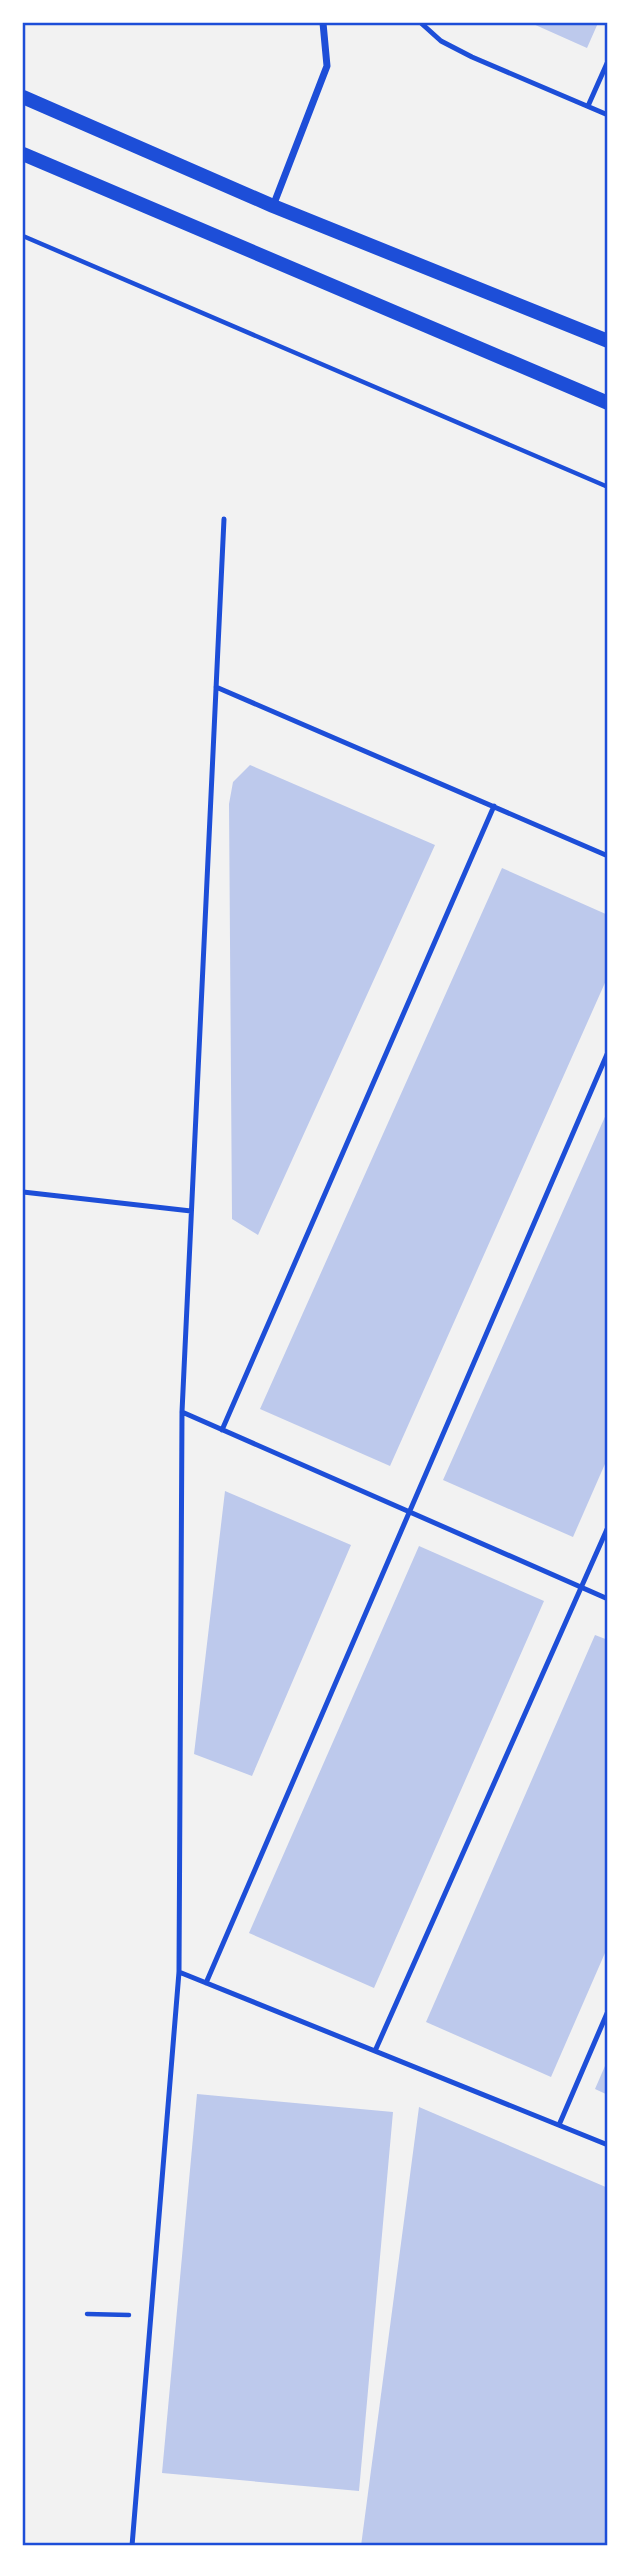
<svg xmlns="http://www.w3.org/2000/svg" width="631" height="2569" viewBox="0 0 631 2569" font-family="Ubuntu,sans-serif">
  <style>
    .building { fill: #bdc9ec }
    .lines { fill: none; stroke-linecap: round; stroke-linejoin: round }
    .path { stroke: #1d4ed8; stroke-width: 4.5 }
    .service { stroke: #1d4ed8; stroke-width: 5 }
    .minor { stroke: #1d4ed8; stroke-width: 7 }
    .secondary { stroke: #1d4ed8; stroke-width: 14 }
    .neatline { fill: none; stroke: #1d4ed8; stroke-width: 2.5 }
  </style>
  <rect width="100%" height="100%" fill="#f2f2f2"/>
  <path class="building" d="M531,23H598L587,48Z
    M250,765L435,845L258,1235L232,1219L229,804L233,782Z
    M502,868L608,915V976L390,1466L260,1409Z
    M608,1110V1457L573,1537L443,1480Z
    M225,1491L351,1545L252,1776L194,1754Z
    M419,1546L544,1601L374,1988L249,1933Z
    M595,1635L608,1640V1946L551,2077L426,2022Z
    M608,2059V2095L595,2089Z
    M197,2094L393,2112L359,2491L162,2473Z
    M419,2107L608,2188V2546H361Z"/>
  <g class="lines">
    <path class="path" d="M23,236L608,487
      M87,2314L129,2315"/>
    <path class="service" d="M421,23L441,41L472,57L608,115
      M588,106L608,61
      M216,687L608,856
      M23,1192L191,1211
      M182,1412L608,1599
      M222,1430L494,806
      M179,1972L608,2145
      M206,1983L608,1052
      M375,2051L608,1527
      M559,2125L608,2011
      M132,2546L179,1972L182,1412L224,519"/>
    <path class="minor" d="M273,206L327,66L323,23"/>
    <path class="secondary" d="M23,97L273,206L608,341
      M23,154L608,403"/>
  </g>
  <rect width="631" height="2569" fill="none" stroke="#ffffff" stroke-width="49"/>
  <rect x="24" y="24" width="582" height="2520" class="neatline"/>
</svg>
